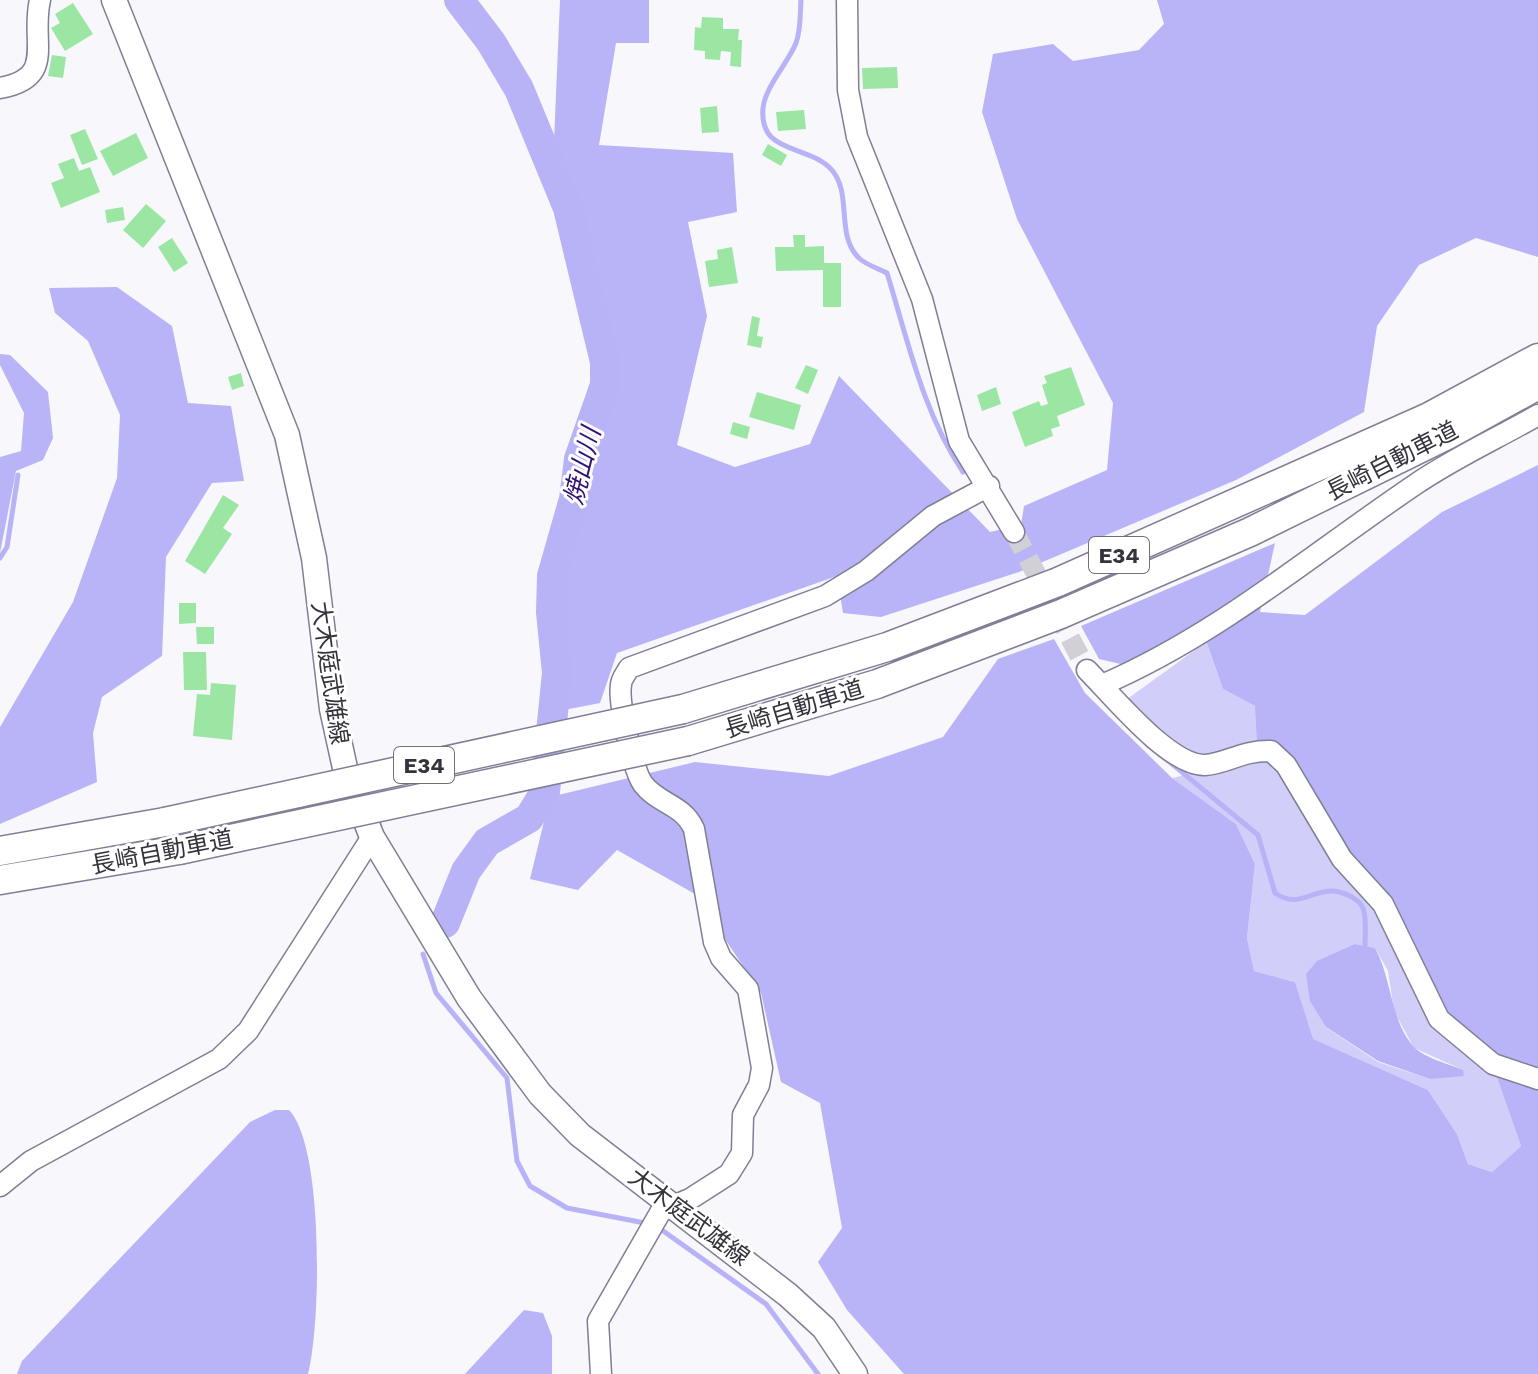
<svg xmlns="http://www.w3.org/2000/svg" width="1538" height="1374" viewBox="0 0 1538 1374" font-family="'Work Sans','Noto Sans JP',sans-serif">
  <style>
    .green { fill: #d1cffa; fill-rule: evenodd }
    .forest { fill: #b8b4f7 }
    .water { fill: #b8b3f7 }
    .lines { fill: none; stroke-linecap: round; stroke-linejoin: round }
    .stream { stroke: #b8b3f7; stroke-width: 5 }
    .river { stroke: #b8b3f7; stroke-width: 30 }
    .building { fill: #9be6a3 }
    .minor-tunnel { stroke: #d0d0d6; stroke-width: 20; stroke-dasharray: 20 10; stroke-linecap: butt }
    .minor-casing { stroke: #7f7f95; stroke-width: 23 }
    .major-casing { stroke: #7f7f95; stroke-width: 27 }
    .highway-casing { stroke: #7f7f95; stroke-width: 31 }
    .minor { stroke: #fff; stroke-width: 20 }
    .major { stroke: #fff; stroke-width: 24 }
    .highway { stroke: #fff; stroke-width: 28 }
    .highway-bridge-casing { stroke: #7f7f95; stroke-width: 31; stroke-linecap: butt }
    .highway-bridge { stroke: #fff; stroke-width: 28 }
    .labels { text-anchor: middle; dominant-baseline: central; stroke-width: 6; stroke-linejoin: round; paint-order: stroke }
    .shield { fill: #fff; stroke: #717177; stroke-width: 2 }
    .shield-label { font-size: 22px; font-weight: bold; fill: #34343d }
    .street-label { font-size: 24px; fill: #34343d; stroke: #fff }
    .water-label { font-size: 26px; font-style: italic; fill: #2f1272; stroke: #fff }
  </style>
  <rect width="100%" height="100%" fill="#f7f7fc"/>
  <path class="green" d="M1206,642L1223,689L1255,706L1489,1055L1521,1146L1492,1172L1468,1164L1457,1134L1428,1090L1312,1039L1295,982L1254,971L1247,938L1255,864L1236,824L1172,778L1242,762L1256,742L1205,759L1183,753L1123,702ZM1355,944L1375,948L1388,971L1394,1011L1414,1048L1463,1070L1430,1079L1378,1062L1327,1028Z"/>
  <path class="forest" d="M560,0H649V43H616L599,145L733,153L737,212L688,222L707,316L677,445L735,467L810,444L839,376L990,532L1021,525L1024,506L1107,470L1113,403L1017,219L982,112L993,54L1053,44L1073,61L1139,50L1164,24L1157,0H1538V257L1476,238L1419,265L1377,326L1364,412L1236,480L1019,572L881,617L843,613L837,576L617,653L600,703L564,710L557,601L614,383L580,208L554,142Z
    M117,287L172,326L188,403L231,406L244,481L212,483L166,557L162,656L102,697L93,733L97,782L0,824V727L73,602L117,478L120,415L88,341L55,313L49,288Z
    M0,354L10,355L48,392L53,438L43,460L16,471L0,553V457L21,451L24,413L0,365Z
    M1538,465V1374H904L847,1310L818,1262L842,1228L820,1103L781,1082L761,993L695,894L617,850L578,890L530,879L550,797L695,762L829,776L943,737L998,659L1054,639L1085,693L1172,778L1236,824L1255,864L1247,938L1254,971L1295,982L1313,1039L1428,1090L1457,1134L1468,1164L1492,1172L1521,1146L1489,1055L1440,1004L1282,749L1257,741L1255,706L1223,689L1201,627L1125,665L1099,659L1081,626L1275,543L1260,612L1305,615L1442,512Z
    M275,1110H289C324,1146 321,1325 308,1374H17L22,1361L250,1122Z
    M524,1310L543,1313L552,1336V1374H465Z"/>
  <path class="water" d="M1355,944L1375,948C1392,979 1390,1019 1413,1046C1422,1057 1449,1064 1463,1070L1464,1076L1430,1079L1378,1061L1326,1027L1310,1001L1306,974L1317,961Z"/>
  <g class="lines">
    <path class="stream" d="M801,0C800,13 801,30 796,43C788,63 765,87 763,108C759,154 805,144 830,168C854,192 834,236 860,259C867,265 879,269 887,273C908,341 923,413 963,472
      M0,558L7,547L18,475
      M1160,754L1258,835L1275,893C1304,913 1316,879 1350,896C1355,899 1361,902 1363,908C1367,919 1365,935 1365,946
      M423,954L436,993L507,1078L517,1161L530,1186L567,1208L650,1224
      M659,1228L766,1304L818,1374"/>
    <path class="river" d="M445,923L466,871L487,842L529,818L545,792L557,673L551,612L552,576L574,499L579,459L605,385V362L568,208L519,89L491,42L459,0"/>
  </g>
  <path class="building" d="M73,3L93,34L65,51L51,28L60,23L55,14Z
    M702,17L723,18V29H739L738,40H742L741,67L730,66L731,52L721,51L720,60L705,59V51L694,50L695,27L701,28Z
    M52,55L66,57L63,78L48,76Z
    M897,67L898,88L863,89L862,68Z
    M717,106L719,132L702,133L700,108Z
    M804,110L806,129L778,131L776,112Z
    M85,129L98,159L82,165L70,135Z
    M136,133L148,158L113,176L100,151Z
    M768,144L787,155L781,166L762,155Z
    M74,158L79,171L90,167L100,192L61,208L51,183L64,178L58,164Z
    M146,204L166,221L143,248L123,230Z
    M123,207L125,220L107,223L105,210Z
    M793,235H805V247L824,246V263H841V307H823V270L776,271L775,247H794Z
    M172,238L188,263L174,272L158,247Z
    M732,247L738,283L709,287L705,261L718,259L717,250Z
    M752,316L760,318L757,336L763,337L761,348L747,345Z
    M806,365L818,370L808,394L795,388Z
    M1071,367L1085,405L1057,416L1060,426L1051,429L1053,436L1025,447L1012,412L1039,401L1041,406L1048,404L1042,385L1047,383L1044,376Z
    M241,373L244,386L232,390L228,377Z
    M996,387L1001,404L982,411L977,395Z
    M757,392L801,405L794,430L749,417Z
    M733,422L750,427L747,439L730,434Z
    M223,495L239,505L223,528L232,534L205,574L185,561Z
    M179,603H196V623L179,624Z
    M196,627H214V644H197Z
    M183,652H206L207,690H184Z
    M211,683L236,685L232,740L193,736L197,694L210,695Z"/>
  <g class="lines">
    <path class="minor-tunnel" d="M1014,532L1087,670"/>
    <defs>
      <path id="minor" d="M847,0L848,90L857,137L922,299L959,441L1014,532
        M0,88C57,78 30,42 40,0
        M1087,670C1112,695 1169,766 1205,765C1226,764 1242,750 1271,751L1286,765L1342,859L1383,904L1439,1019L1493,1064L1538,1079
        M1102,685C1218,635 1312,554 1416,484C1454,458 1498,438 1538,415
        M0,1186L31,1161L219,1059L248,1031L372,837
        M601,1374L598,1321L661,1211L690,1199L729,1174L742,1153L743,1115L759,1085L762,1068L748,989L721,958L714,942L694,829C683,804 658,804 643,784C633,770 618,702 621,685C621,679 626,674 629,668L825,596L866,571L933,516L989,486"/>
      <path id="major" d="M114,0L287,435L314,558L332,709L345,768L372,837L469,998L540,1094L580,1135L788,1295L824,1328L855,1374"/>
      <path id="highway" d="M683,709L887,647L1058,582L1429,417L1538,358
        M688,741L877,684L1061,614L1250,532L1447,435L1538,385
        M0,851L165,822
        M0,880L179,850"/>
    </defs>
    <use href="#minor" class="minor-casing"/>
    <use href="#major" class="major-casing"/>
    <use href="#highway" class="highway-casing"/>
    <use href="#minor" class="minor"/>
    <use href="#major" class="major"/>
    <use href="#highway" class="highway"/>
    <defs>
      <path id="highway-bridge" d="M165,822L683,709
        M179,850L688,741"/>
    </defs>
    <use href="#highway-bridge" class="highway-bridge-casing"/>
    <use href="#highway-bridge" class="highway-bridge"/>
  </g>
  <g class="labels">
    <g class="shield">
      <rect x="1089" y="537" width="60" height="36" rx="6"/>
      <rect x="394" y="747" width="60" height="36" rx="6"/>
    </g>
    <g class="shield-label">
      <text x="1119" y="555">E34</text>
      <text x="424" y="765">E34</text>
    </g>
    <g class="street-label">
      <text transform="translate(1392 461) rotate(-27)">長崎自動車道</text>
      <text transform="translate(330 673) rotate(82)">大木庭武雄線</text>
      <text transform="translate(794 709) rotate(-17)">長崎自動車道</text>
      <text transform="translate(162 852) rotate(-11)">長崎自動車道</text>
      <text transform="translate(689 1217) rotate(37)">大木庭武雄線</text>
    </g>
    <g class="water-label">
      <text transform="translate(582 466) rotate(-76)">焼山川</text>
    </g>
  </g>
</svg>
